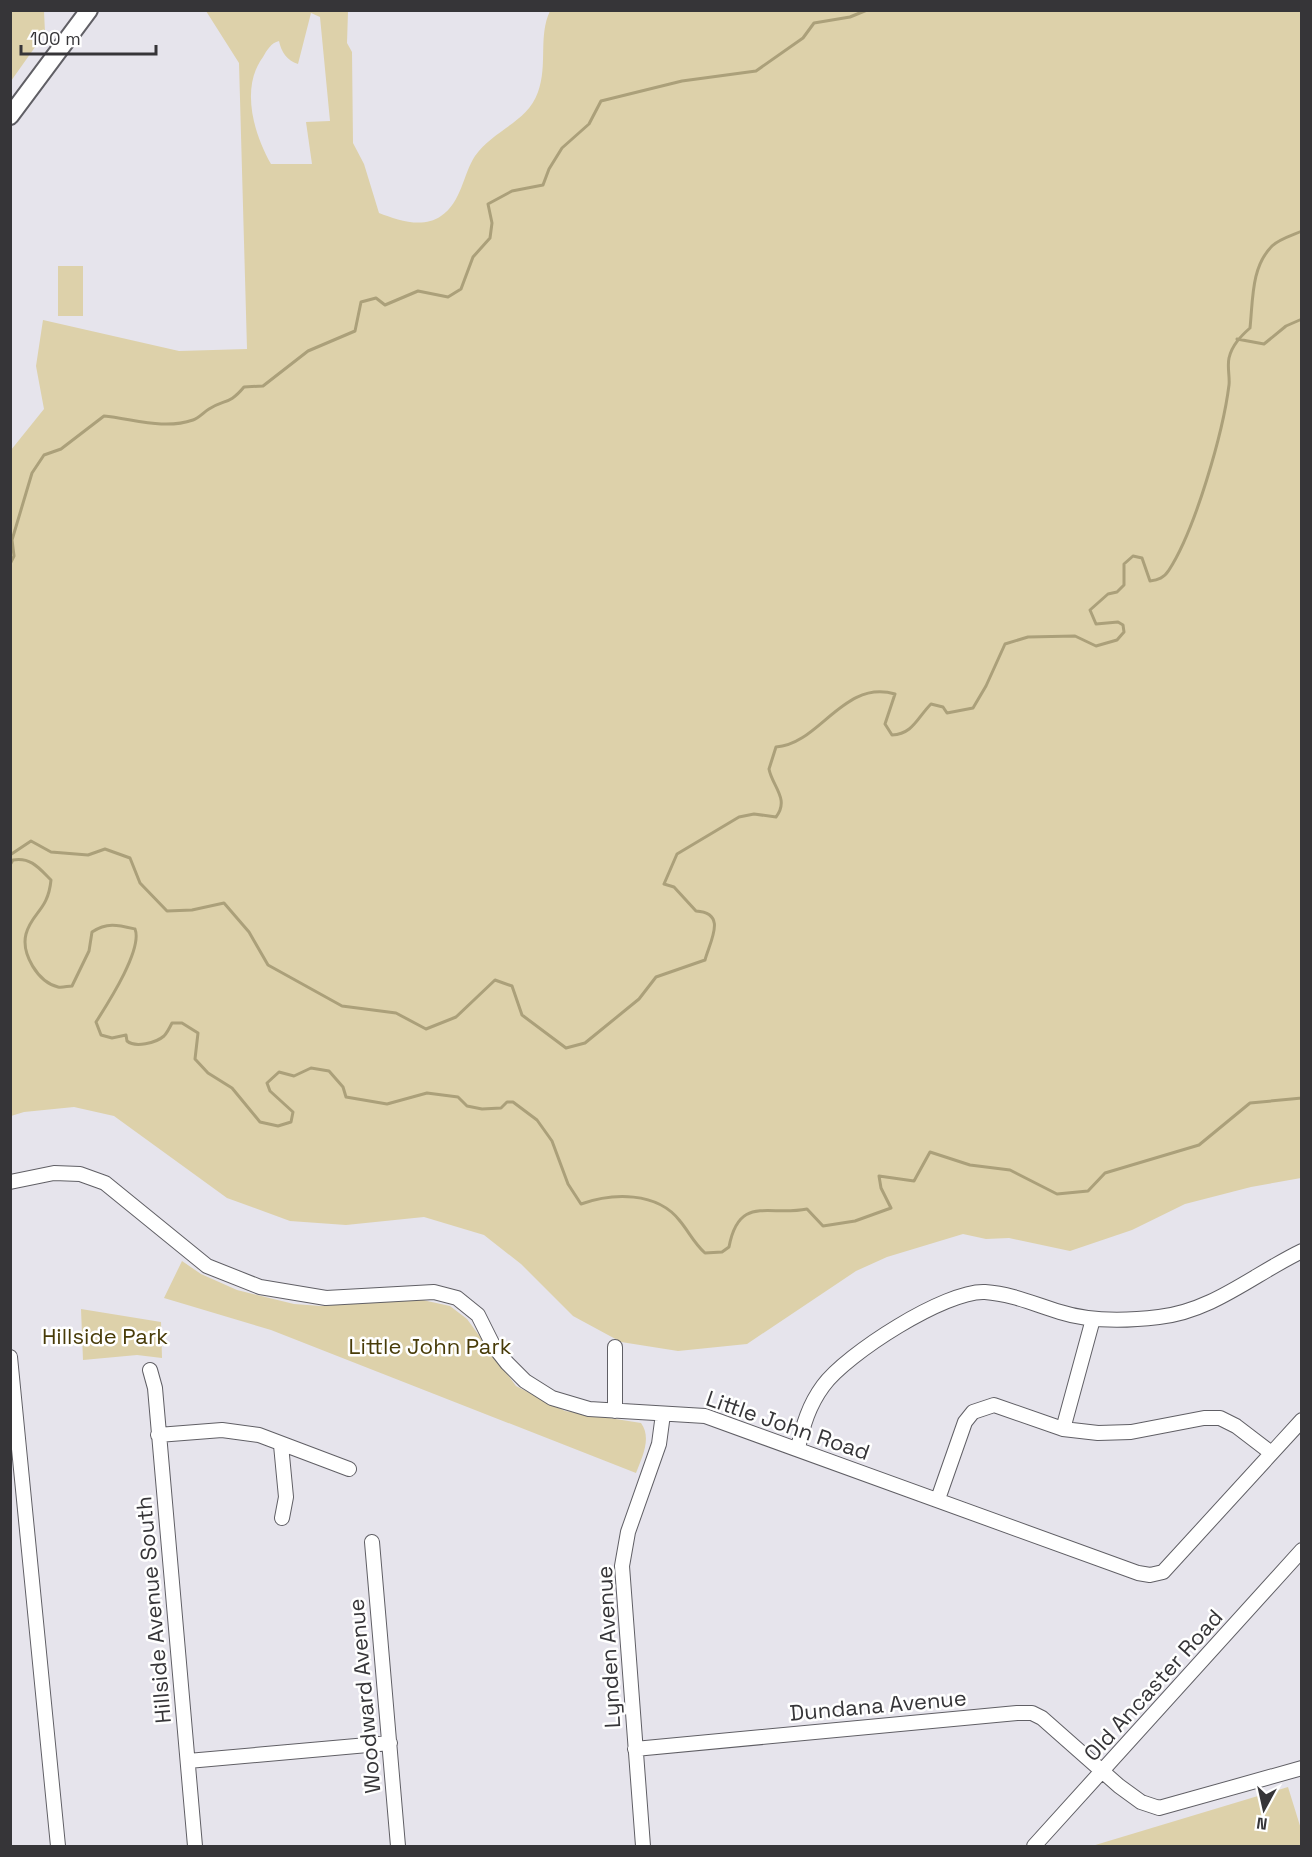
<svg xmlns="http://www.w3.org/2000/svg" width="1312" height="1857" viewBox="0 0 1312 1857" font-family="'Space Grotesk',sans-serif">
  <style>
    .green { fill: #ddd1aa; fill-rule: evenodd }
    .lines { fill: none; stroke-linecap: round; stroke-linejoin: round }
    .stream { stroke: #aba07a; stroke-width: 3 }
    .minor-casing { stroke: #605f65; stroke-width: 16 }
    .major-casing { stroke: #605f65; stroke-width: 20 }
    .minor { stroke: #fff; stroke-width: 14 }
    .major { stroke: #fff; stroke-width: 16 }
    .labels { text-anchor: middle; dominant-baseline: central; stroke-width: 5; stroke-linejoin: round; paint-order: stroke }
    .park-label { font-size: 22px; fill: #483b08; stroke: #fff }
    .street-label { font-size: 22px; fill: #363538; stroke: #fff }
  </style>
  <rect width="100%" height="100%" fill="#e6e4ec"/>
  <path class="green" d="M11,10L44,11L45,33L11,81Z
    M206,11H348L347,43L352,52L353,143L364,164L379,213C397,220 423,229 441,216C462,202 463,174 475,156C494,129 527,123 538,92C548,65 538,36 550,11H1301V1178L1251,1187L1185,1204L1132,1230L1070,1251L1009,1238L986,1239L963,1234L887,1257L856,1271L747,1344L678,1351L621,1342L573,1316L521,1264L484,1235L424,1217L346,1225L290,1221L227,1198L114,1116L74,1107L24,1112L11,1116V450L44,409L36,366L43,320L179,351L247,349L239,63ZM311,13L320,17L330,121L306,122L312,164H271C254,134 240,88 263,57C267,50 271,43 279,41C281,51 287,61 298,64Z
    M58,266H83V316H58Z
    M182,1261L201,1274L237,1290L294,1304L321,1306L418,1299L450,1306L467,1319L516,1386L565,1411L641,1423C652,1438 642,1457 636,1473L271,1330L164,1298Z
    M81,1309L161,1322L162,1358L137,1355L83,1360Z
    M1288,1787L1301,1829V1846H1092Z"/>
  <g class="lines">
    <path class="stream" d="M1237,339L1264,344L1286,326L1302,319
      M10,564L14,556L12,540L32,473L44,455L61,449L104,416C134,419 164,430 193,420C199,418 204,412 209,409C225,399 229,405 244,387L263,386L308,351L355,331L361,302L376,298L385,305L418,291L448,297L461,289L473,257L490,238L492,223L488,204L512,191L543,185L549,169L562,148L589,124L601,101L682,81L756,71L803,38L814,23L850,17L867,10
      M10,577V582
      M10,855L31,841L51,852L88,855L105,849L130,858L140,883L167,911L192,910L224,903L249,932L268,965L342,1006L396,1013L426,1029L456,1017L495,980L512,986L522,1015L566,1048L585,1043L639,999L656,977L705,960C711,939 727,913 696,911L674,887L664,884L677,854L739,817L754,814L776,817C790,799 772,786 769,769L776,747C820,744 843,679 895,694L885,724L892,735C913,734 917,718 931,704L943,707L947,713L973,708L986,686L1005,644L1028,637L1075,636L1096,646L1117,640L1124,632L1123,625L1118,622L1096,624L1090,610L1108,594L1117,592L1124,585V564L1133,556L1142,558L1150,581C1158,580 1164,578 1169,570C1195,530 1223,433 1229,385C1230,377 1227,367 1229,358C1232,345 1241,336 1250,328C1253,300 1251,267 1272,246C1279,239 1293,235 1302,231
      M10,865L13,860C31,857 39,868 51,880C48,911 32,912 26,934C21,954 38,982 58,987C62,988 68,986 72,986L89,951L92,932C107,922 118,925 135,929C143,949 108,1003 96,1022L101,1035L112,1038L126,1035L127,1041C135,1048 156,1043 164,1036C167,1033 170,1027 172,1023H182L198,1033L195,1059L208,1073L232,1088L260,1122L278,1126L291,1122L293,1112L270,1091L267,1083L279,1072L294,1076L311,1068L329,1071L343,1087L346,1097L387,1104L427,1093L458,1097L467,1106L482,1109L501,1108L507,1102H513L537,1120L552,1141L568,1184L581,1204C612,1193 657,1191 680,1221C689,1232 694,1243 705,1253L722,1252L729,1247C739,1194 769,1217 807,1209L823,1226L855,1221L891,1208L881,1188L879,1176L914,1181L930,1152L970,1165L1010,1170L1057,1194L1088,1191L1105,1173L1199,1145L1250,1103L1302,1098"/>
    <defs>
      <path id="minor" d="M10,1182L54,1173L80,1174L105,1183L207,1266L260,1287L326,1298L434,1292L457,1298L478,1315L493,1345L507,1363L525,1381L552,1398L589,1409L705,1416L1138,1573L1150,1575L1163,1572L1302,1420
        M10,1357L58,1846
        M150,1370L155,1388L195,1846
        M615,1411V1347
        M1063,1429L1093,1319
        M158,1435L222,1430L259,1435L349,1469
        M281,1445L286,1497L282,1518
        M798,1448C803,1425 809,1405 823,1386C846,1354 946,1290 985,1292C1012,1294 1034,1304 1060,1312C1091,1322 1126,1321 1159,1317C1213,1311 1254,1274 1302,1251
        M938,1499L965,1422L973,1412L994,1405L1063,1429L1098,1433L1131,1432L1204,1418H1220L1236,1426L1270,1452
        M372,1542L398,1846
        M635,1749L1017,1713H1032L1042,1718L1119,1786L1141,1802L1159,1808L1302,1768
        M188,1761L390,1743
        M643,1846L622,1566L628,1532L659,1444L663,1414
        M1034,1846L1302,1550"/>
      <path id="major" d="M10,116L89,10"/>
    </defs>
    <use href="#minor" class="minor-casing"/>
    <use href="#major" class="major-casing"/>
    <use href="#minor" class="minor"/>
    <use href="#major" class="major"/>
  </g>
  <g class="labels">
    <g class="park-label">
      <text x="105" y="1336">Hillside Park</text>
      <text x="430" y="1346">Little John Park</text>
    </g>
    <g class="street-label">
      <text transform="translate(788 1425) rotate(19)">Little John Road</text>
      <text transform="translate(153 1610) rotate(-95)">Hillside Avenue South</text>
      <text transform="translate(608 1647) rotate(-93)">Lynden Avenue</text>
      <text transform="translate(1153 1685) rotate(-48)">Old Ancaster Road</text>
      <text transform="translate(364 1696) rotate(-95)">Woodward Avenue</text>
      <text transform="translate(878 1705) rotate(-5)">Dundana Avenue</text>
    </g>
  </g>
  <rect width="1312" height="1857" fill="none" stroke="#363538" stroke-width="24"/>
  <g transform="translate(1264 1809) rotate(188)" stroke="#ffffff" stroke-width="4.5" paint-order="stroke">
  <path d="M0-4.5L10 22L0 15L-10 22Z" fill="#363538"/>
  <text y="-9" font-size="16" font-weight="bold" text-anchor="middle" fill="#363538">N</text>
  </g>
  <path d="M21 45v9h135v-9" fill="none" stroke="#363538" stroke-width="3"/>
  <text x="30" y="45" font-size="18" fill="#363538" stroke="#ffffff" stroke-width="4.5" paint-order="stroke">100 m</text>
</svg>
